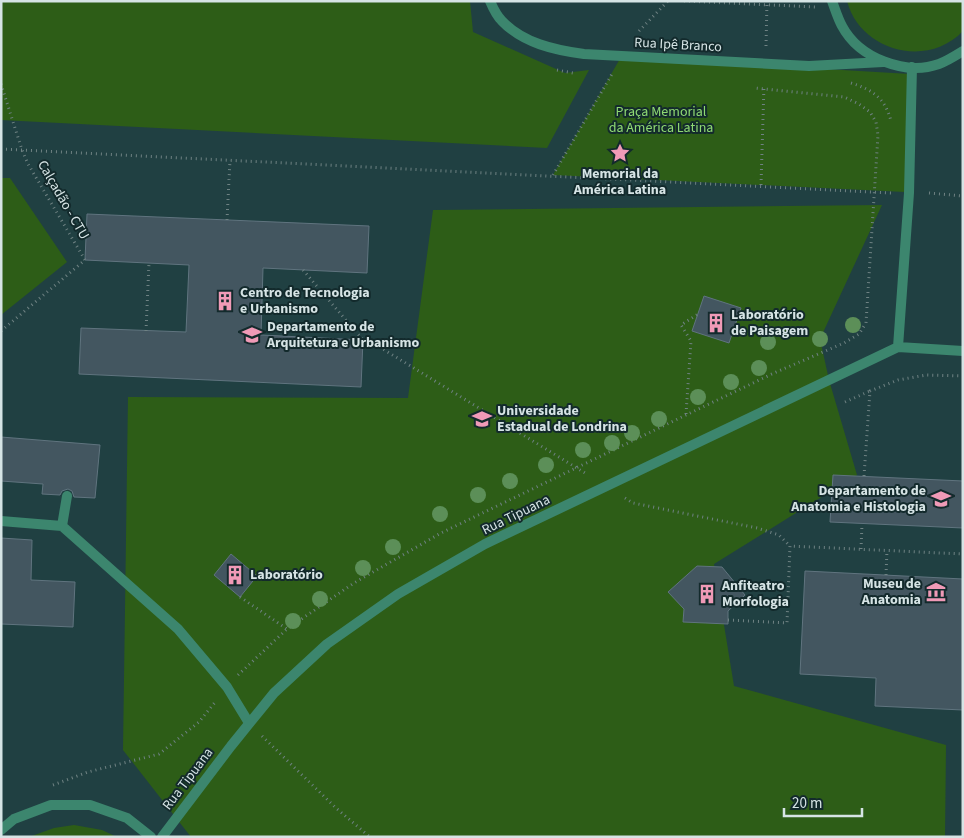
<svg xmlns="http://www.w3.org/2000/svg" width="964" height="838" viewBox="0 0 964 838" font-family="'Source Sans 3',sans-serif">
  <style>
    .built { fill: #204042 }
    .green { fill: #2d5d17 }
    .building { fill: #435660; stroke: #60747f }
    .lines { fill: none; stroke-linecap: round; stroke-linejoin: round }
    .path { stroke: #6f8283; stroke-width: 3; stroke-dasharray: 1 4; stroke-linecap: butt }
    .service { stroke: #3c866e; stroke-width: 10 }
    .minor { stroke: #3c866e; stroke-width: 10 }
    .tree { fill: #5c8f58 }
    .labels { text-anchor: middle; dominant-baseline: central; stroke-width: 4; stroke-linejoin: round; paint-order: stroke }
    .street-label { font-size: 14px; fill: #d6e4e5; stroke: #132a2c }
    .park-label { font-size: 14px; fill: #8fd973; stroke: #132a2c }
    .poi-label { font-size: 14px; font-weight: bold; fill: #d6e4e5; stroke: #132a2c; text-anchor: start }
  </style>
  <rect width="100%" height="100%" fill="#1d3436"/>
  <path class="built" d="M1,1H963V837H1Z"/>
  <path class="green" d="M1,1H470L473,32L565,73L589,70L547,148L1,120Z
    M847,1H963V31C927,69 860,51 847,1Z
    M621,57L910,74L905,192L553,175Z
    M1,178H10L67,262L1,315Z
    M882,205L820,339L829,380L857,475L714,564L734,686L946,745L945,837H191L123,750L128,397L408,398L433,210Z
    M74,825L102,830L117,837H29L54,828Z"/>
  <path class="building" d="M87,214L369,226L367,273L263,268L261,335L363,340L361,387L79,374L81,328L186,332L189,265L85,260Z
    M704,296L741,308L729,343L692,331Z
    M1,437L100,445L95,498L74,497L72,491L68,489L62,491L60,495L42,494L43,484L1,481Z
    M833,475L963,481V528L830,522Z
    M1,538L32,540L31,580L75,582L73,627L1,624Z
    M231,554L257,576L240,597L214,575Z
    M697,566L722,567L745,595L728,611V624L683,622L684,609L668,592Z
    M805,571L963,579V710L875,706L876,678L800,674Z"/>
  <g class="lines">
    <path class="path" d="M684,1L816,7
      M639,31L668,1
      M766,46L767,1
      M557,70L573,73
      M851,83C873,90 885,98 891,121
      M1,84L22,150L28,164L85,260L1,331
      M1,149L892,193
      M553,175L612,74
      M761,185L764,85
      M929,193L963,196
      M227,220L230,160
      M303,270L363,340L373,343L585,473
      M146,331L149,263
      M845,402L870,391
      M686,414L691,341L681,325L698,314
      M864,476L870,391L898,380L926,375L963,376
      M625,498L633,503L757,528L779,535L790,546
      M861,549L862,524
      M886,575L887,550
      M240,597L287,629
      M728,620L787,623L790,546L963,554
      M238,675L287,629L354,583L441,533L686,415L774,373L844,343L859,334L866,323L878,135L876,122L870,112L859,104L844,97L755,88
      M262,736L336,808L370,837
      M53,785L88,772L159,754L199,722L216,701"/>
    <path class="service" d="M1,521L62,526L178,629L227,687L249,723
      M62,526L67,496"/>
    <path class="minor" d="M490,1C493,8 497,16 502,21C523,43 554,50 584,54L809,66L883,62
      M832,1C835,9 838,19 842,26C859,58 905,76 939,64C947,61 955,56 963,51
      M898,347L909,193L912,67
      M1,830L14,819L51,805H90L127,818L151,837
      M162,837L231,746L274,693L327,644L398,594L485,544L898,347L963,351"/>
  </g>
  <g class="tree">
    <circle cx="853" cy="325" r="8"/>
    <circle cx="820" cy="339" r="8"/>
    <circle cx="768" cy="342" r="8"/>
    <circle cx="759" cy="368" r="8"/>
    <circle cx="731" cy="382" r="8"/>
    <circle cx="698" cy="397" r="8"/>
    <circle cx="659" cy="419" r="8"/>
    <circle cx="632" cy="433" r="8"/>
    <circle cx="612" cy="443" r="8"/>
    <circle cx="583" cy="450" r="8"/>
    <circle cx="546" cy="465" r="8"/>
    <circle cx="510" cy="481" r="8"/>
    <circle cx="478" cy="495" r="8"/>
    <circle cx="440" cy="514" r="8"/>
    <circle cx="393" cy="547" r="8"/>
    <circle cx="363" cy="568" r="8"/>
    <circle cx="320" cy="599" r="8"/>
    <circle cx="293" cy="621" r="8"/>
  </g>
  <defs>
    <symbol id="sight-bare" viewBox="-9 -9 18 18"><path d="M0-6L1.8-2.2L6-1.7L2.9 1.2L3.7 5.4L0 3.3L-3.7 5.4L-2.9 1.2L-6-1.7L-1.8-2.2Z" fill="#f09ab7" stroke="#132a2c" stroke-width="2.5" paint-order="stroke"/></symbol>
    <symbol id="building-bare" viewBox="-9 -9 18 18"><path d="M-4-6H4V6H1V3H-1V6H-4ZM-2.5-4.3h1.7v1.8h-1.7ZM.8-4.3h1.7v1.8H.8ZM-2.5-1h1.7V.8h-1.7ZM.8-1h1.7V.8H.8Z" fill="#f09ab7" stroke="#132a2c" stroke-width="2.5" paint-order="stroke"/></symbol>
    <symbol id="university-bare" viewBox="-9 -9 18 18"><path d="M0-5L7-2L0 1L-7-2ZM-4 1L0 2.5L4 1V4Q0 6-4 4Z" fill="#f09ab7" stroke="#132a2c" stroke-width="2.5" paint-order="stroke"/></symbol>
    <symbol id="museum-bare" viewBox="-9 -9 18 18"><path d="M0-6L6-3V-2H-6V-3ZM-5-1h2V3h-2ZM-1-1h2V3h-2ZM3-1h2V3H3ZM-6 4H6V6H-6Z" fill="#f09ab7" stroke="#132a2c" stroke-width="2.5" paint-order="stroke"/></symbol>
  </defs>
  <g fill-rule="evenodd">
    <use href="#sight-bare" x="606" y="139" width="28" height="28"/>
    <use href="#building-bare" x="211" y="287" width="28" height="28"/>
    <use href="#building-bare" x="702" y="309" width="28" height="28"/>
    <use href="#university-bare" x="238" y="321" width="28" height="28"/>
    <use href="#university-bare" x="468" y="405" width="28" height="28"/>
    <use href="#university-bare" x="927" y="485" width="28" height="28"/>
    <use href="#building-bare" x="221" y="561" width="28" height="28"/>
    <use href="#museum-bare" x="922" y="578" width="28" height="28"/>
    <use href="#building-bare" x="693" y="580" width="28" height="28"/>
  </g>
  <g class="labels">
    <g class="street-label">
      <text transform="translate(678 45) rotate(3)">Rua Ipê Branco</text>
      <text transform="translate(63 200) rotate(60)">Calçadão - CTU</text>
      <text transform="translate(516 515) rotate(-26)">Rua Tipuana</text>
      <text transform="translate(188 779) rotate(-53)">Rua Tipuana</text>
    </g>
    <g class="park-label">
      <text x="661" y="112">Praça Memorial<tspan x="661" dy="16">da América Latina</tspan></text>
    </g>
    <g class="poi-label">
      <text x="620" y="174" text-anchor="middle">Memorial da<tspan x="620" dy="16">América Latina</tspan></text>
      <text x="240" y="293">Centro de Tecnologia<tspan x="240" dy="16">e Urbanismo</tspan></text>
      <text x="731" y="315">Laboratório<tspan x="731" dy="16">de Paisagem</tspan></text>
      <text x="267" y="327">Departamento de<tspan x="267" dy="16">Arquitetura e Urbanismo</tspan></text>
      <text x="497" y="411">Universidade<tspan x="497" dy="16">Estadual de Londrina</tspan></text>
      <text x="926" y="491" text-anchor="end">Departamento de<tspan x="926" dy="16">Anatomia e Histologia</tspan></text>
      <text x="250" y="575">Laboratório</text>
      <text x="921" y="584" text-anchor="end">Museu de<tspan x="921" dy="16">Anatomia</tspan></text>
      <text x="722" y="586">Anfiteatro<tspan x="722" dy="16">Morfologia</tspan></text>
    </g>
  </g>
  <rect width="964" height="838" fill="none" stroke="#d6e4e5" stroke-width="5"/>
  <path d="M784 808v8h78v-8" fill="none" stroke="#d6e4e5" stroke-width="2.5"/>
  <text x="792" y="808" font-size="15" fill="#d6e4e5" stroke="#132a2c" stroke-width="4" paint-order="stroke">20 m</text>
</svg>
